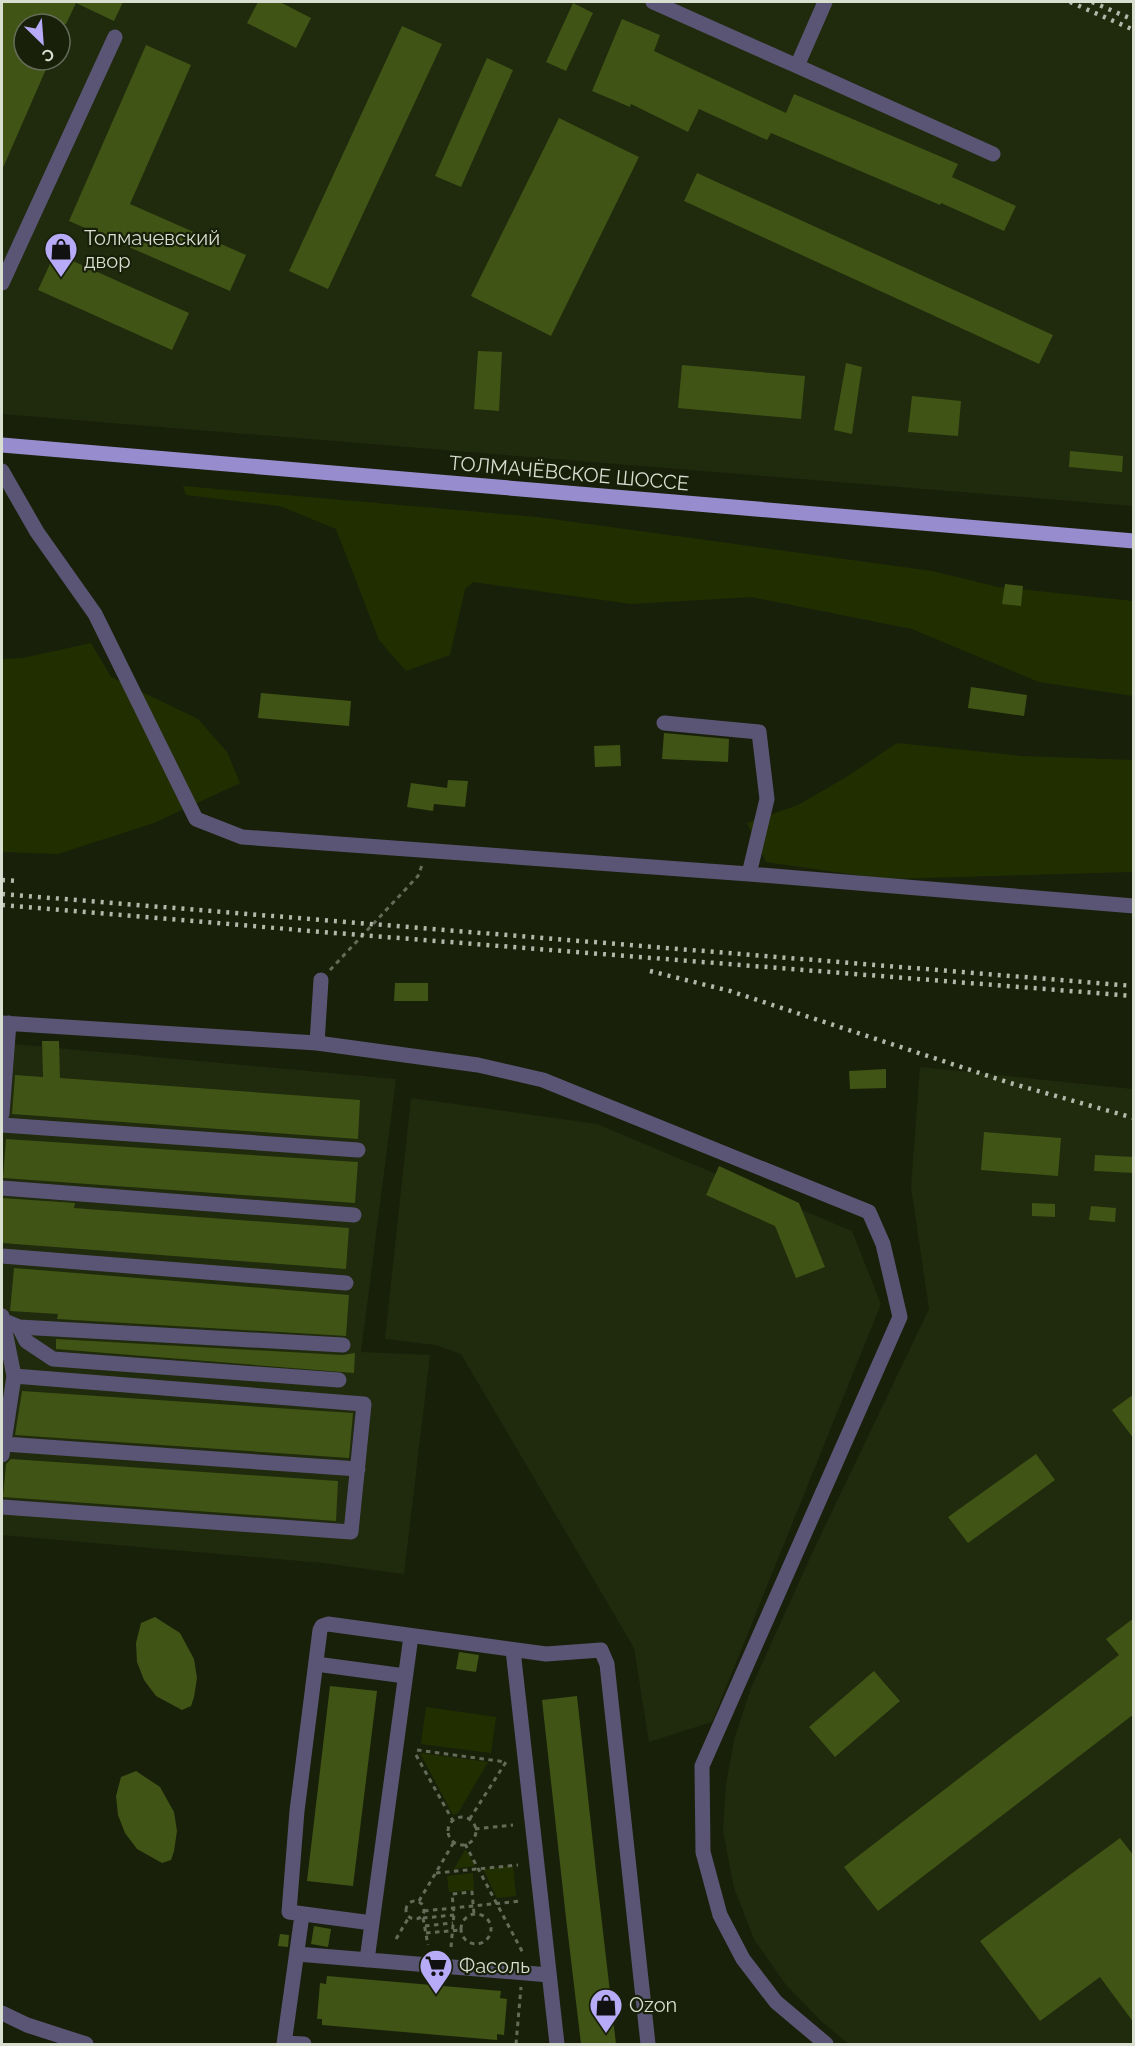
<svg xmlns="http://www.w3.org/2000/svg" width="1135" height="2046" viewBox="0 0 1135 2046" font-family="Raleway,sans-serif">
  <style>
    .built { fill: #202a0d; fill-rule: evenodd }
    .green { fill: #212f00 }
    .building { fill: #405415 }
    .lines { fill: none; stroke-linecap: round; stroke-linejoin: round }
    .path { stroke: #646b58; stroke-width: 3; stroke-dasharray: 4.5 4.5; stroke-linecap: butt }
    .minor { stroke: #5a5575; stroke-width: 15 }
    .major { stroke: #978dce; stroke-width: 15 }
    .rail { stroke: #b3b9aa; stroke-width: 4.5; stroke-dasharray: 3 6; stroke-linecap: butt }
    .labels { text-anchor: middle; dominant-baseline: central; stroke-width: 4.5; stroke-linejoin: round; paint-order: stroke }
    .poi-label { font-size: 20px; fill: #d8ded0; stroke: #19200a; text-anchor: start }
    .street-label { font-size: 20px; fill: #d8ded0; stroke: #19200a }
  </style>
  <rect width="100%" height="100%" fill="#19200a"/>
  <path class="built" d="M2,2H1133V506L2,414ZM24,24H60V60H24Z
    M2,1043L396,1079L361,1352L430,1355L404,1574L322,1563L2,1535Z
    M920,1067L1133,1089V2044H849L822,2022L786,1985L754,1939L734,1888L723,1831L726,1784L734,1740L751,1688L814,1549L929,1309L911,1187Z
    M411,1098L597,1124L852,1231L881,1304L712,1722L649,1742L634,1648L461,1354L435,1345L385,1339Z"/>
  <path class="green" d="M183,486L537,517L932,571L998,587L1133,601V696L1039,682L912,629L752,597L631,604L473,582L465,589L450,655L406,671L379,640L336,529L280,506L186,495Z
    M91,643L111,677L198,719L227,752L240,783L154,823L58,854L2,852V659L23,658Z
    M897,743L1022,756L1133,760V872L885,879L766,862L747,823L798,805L848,776Z
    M426,1707L496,1717L491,1753L421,1744Z
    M420,1753L488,1762L458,1813L453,1815Z
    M465,1850H466L475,1866L454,1869Z
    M513,1866L516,1896L497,1898L483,1869Z
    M473,1873L474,1890L449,1892L447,1876Z"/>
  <path class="building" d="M2,2H123L114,21L76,3L66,24H24V60H50L2,170Z
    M258,2H280L311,18L296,48L247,23Z
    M573,3L593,13L566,71L546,62Z
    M622,19L660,35L654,51L786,113L794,94L958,164L952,177L1016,206L1004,231L941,203L940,205L771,133L767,140L699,109L688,132L631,104L630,107L592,91Z
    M402,26L442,44L328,289L289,271Z
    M146,45L191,65L130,204L246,255L230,291L69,221Z
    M487,58L513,70L461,187L435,176Z
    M559,118L639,157L551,336L471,296Z
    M697,173L1053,335L1039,364L684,201Z
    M55,253L189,313L172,350L38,290Z
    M478,351L502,352L499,411L474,409Z
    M846,363L862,367L852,434L834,430Z
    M682,365L805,376L801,419L678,408Z
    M912,396L961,401L958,436L908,432Z
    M1070,451L1123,456L1122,472L1069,467Z
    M1005,584L1023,586L1021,606L1002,604Z
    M971,687L1027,695L1024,716L968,708Z
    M261,693L351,701L349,726L258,718Z
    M664,733L729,739L728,762L662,759Z
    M620,745L621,766L595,767L594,746Z
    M448,780L468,781L465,807L434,804L433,811L407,807L411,783L447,788Z
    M395,983H428V1001H394Z
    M42,1041H59L60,1078L360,1100L358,1139L12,1114L15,1075L43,1077Z
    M886,1069V1088L850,1089L849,1071Z
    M984,1132L1061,1138L1058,1176L981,1170Z
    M6,1139L358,1162L355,1203L3,1178Z
    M1095,1155L1134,1157V1173L1094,1171Z
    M719,1166L799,1203L825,1267L796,1278L775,1226L706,1195Z
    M2,1198L75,1203L74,1208L349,1228L346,1269L2,1243Z
    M1032,1203L1055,1204V1217L1032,1216Z
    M1091,1206L1116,1208L1115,1222L1089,1220Z
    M14,1268L349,1295L346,1336L57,1319L58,1314L10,1311Z
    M56,1339L342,1355L355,1353L354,1373L56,1349Z
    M22,1391L353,1413L349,1458L15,1435Z
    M1134,1394V1439L1112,1410Z
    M1036,1454L1055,1480L968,1543L948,1517Z
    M11,1459L338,1481L336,1521L3,1497L6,1464Z
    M155,1617L180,1633L194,1659L197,1678L194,1697L191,1706L182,1710L156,1696L144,1680L137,1662L136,1643L141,1623Z
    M1134,1618V1714L878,1911L844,1867L1119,1655L1106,1639Z
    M459,1652L479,1655L476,1672L456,1669Z
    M874,1671L900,1701L835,1757L809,1727Z
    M330,1686L377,1691L353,1886L307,1881Z
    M577,1696L596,1871L616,2044H581L566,1918L542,1700Z
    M136,1771L160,1787L174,1812L177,1831L174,1851L171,1860L162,1863L137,1849L125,1833L118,1815L116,1796L121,1777Z
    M1120,1838L1134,1856V2023L1100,1977L1040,2021L980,1941Z
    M314,1926L331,1929L328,1947L311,1944Z
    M280,1934L289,1935L288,1947L278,1946Z
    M327,1976L501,1991L500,1998L507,1999L504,2035L497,2034V2040L322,2025V2019H317L320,1983L326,1984Z"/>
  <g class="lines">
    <path class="path" d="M330,970L418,876L422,865
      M417,1750L506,1762L469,1820
      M416,1755L453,1821
      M448 1831a14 14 0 1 1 28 0a14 14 0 1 1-28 0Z
      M475,1829L513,1825
      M465,1844L523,1953
      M436,1873L518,1865
      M406 1910a9 9 0 1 1 18 0a9 9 0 1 1-18 0Z
      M419,1901L454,1842
      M424,1911L521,1901
      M461 1929a15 15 0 1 1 30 0a15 15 0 1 1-30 0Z
      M423,1918L454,1915
      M423,1918L428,1945
      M425,1926L453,1923
      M426,1933L461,1930
      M396,1939L409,1917
      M451,1947L454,1914L452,1894L472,1892L474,1914
      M516,2044L521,1987"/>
    <path class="minor" d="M653,2L797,66
      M825,2L797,66L993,154
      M2,283L115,37
      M2,471L37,532L95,614L196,819L242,837L749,874L1134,906
      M664,723L759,732L767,799L749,874
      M2,1023L317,1043L478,1065L543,1080L869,1212L883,1244L900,1317L702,1766L703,1852L720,1915L743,1959L776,2002L826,2044
      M317,1043L321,980
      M2,1114L9,1023
      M2,1125L358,1150
      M2,1188L354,1215
      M2,1256L346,1283
      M2,1316L14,1376L2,1455
      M2,1320L19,1327L26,1341L53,1359L339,1380
      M19,1327L343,1345
      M4,1444L358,1469
      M2,1507L351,1532L364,1404L14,1376
      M411,1636L372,1923L289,1912L297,1811L320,1630L322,1626L328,1624L546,1654L601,1650L607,1664L648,2044
      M513,1650L557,2044
      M316,1664L405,1676
      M297,1954L549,1975
      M367,1960L372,1923
      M2,2013L27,2025L86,2044
      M284,2043L304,2044
      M284,2044L302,1915"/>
    <path class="major" d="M2,445L1134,541"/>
    <path class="rail" d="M1070,2L1134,30
      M1092,2L1134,20
      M2,880L17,881
      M2,894L1134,986
      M2,905L335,933L1134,996
      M650,971L730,991L1010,1083L1134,1118"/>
  </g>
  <defs>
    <symbol id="shop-pin" viewBox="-11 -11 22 30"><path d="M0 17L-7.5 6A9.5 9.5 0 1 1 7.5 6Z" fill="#b7abf8" stroke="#19200a"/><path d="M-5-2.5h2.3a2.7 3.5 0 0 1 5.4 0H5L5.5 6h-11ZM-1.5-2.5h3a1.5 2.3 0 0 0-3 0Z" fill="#111"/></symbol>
    <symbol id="supermarket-pin" viewBox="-11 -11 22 30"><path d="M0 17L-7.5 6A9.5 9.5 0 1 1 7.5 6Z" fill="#b7abf8" stroke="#19200a"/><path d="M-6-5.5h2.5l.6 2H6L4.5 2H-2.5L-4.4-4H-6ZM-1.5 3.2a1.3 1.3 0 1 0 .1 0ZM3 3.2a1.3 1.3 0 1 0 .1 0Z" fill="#111"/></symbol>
  </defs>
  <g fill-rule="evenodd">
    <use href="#shop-pin" x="42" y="230" width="38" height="52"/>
    <use href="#supermarket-pin" x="417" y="1947" width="38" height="52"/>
    <use href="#shop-pin" x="587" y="1986" width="38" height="52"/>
  </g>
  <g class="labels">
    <g class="poi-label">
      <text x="84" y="238">Толмачевский<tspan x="84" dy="23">двор</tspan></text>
      <text x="459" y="1966">Фасоль</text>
      <text x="629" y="2005">Ozon</text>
    </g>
    <g class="street-label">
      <text transform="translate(569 473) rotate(5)">ТОЛМАЧЁВСКОЕ ШОССЕ</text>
    </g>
  </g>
  <rect width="1135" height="2046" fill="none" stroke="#d8ded0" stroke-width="6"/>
  <g transform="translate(42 42) rotate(155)"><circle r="28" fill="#19200a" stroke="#656c59" stroke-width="1.5"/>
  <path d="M0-4.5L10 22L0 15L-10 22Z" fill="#b7abf8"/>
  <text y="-9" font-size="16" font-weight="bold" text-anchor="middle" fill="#d8ded0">С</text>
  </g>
</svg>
